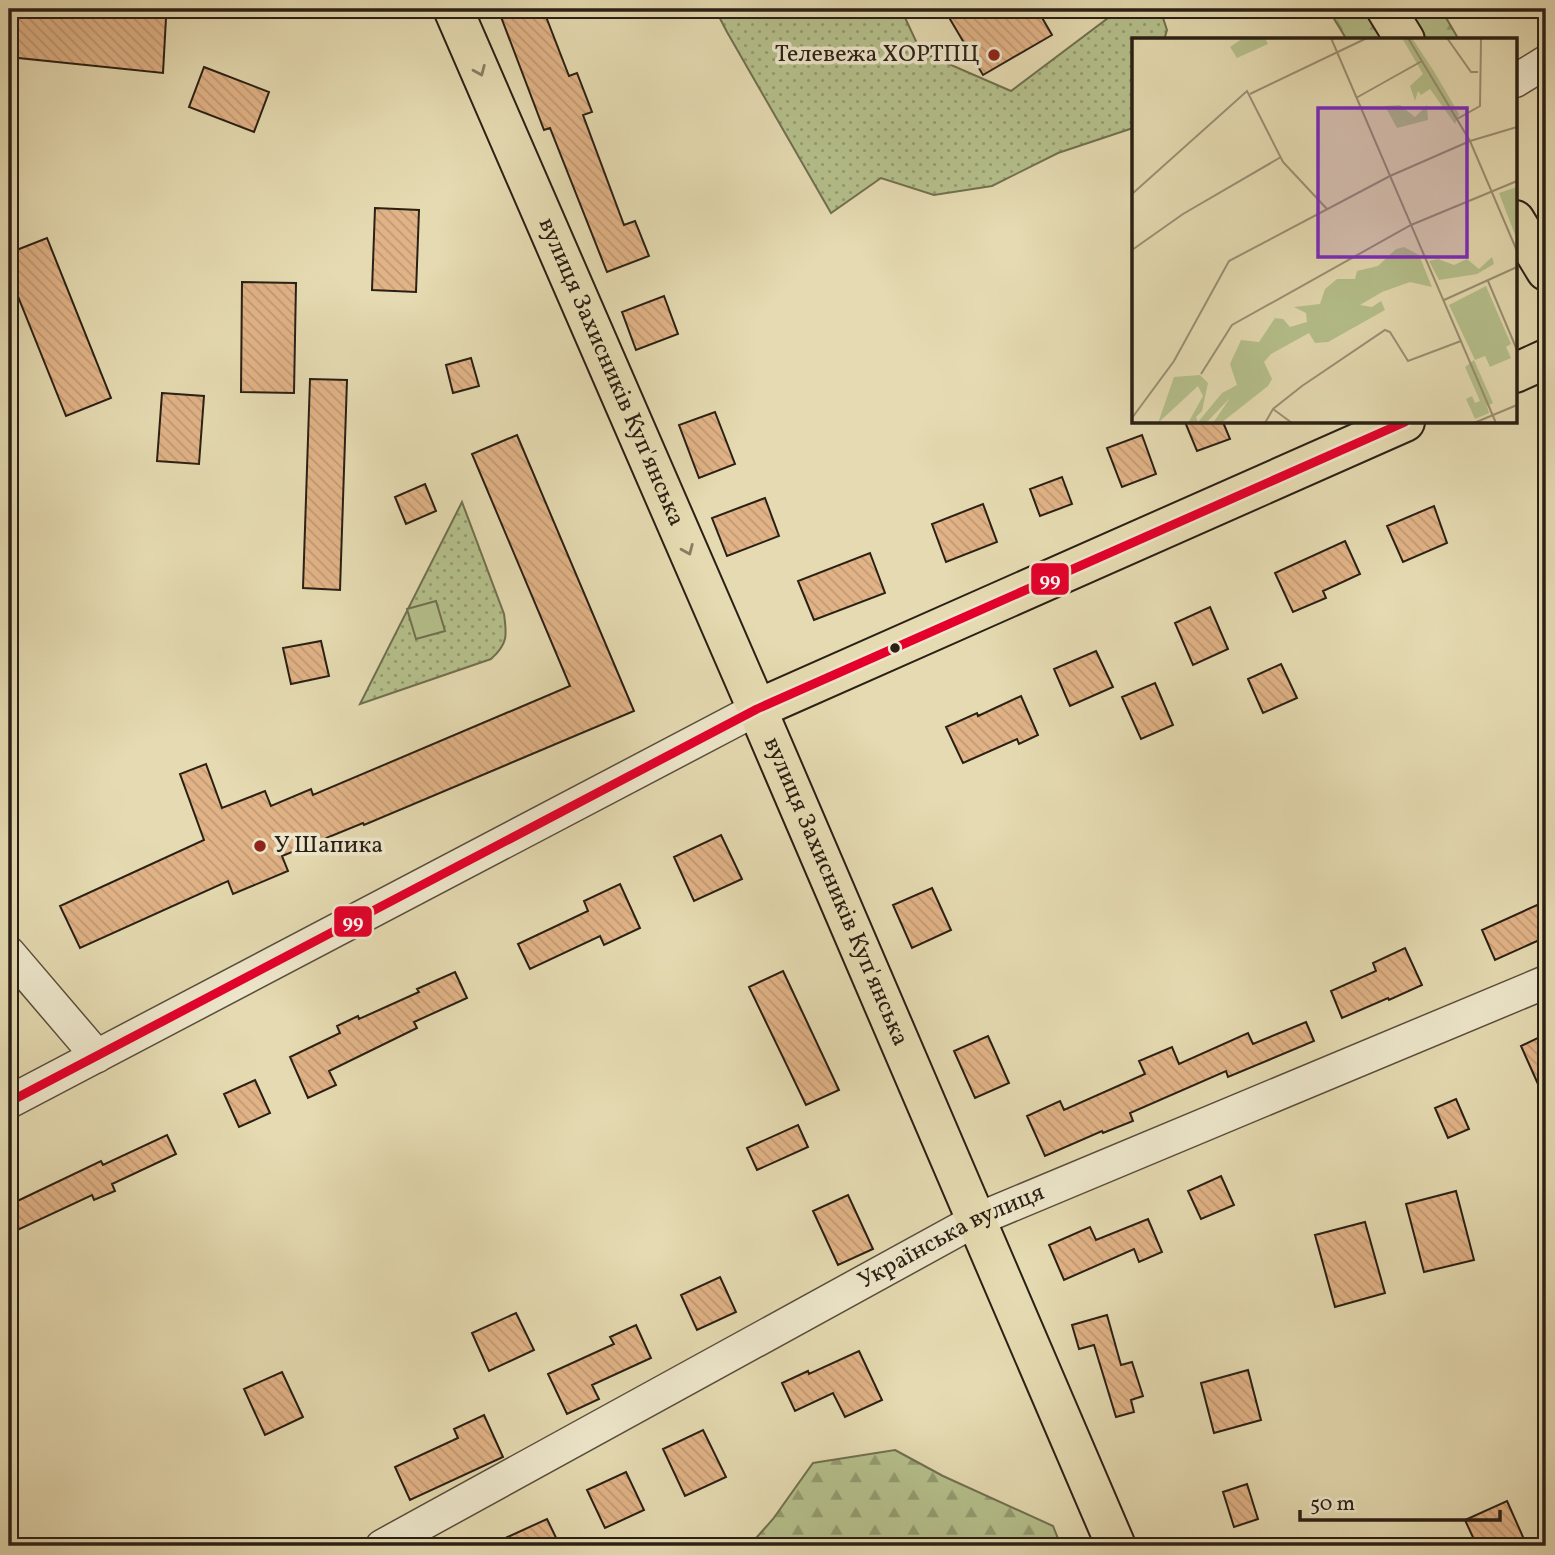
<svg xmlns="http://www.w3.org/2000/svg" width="1555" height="1555" viewBox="0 0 1555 1555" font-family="Vollkorn,serif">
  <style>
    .grass { fill: url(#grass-dots); stroke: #707050; stroke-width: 2 }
    .forest { fill: url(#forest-firs); stroke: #707050; stroke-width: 2 }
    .park { fill: #b5c08c; stroke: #707050; stroke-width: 2 }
    .building { fill: url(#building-back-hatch); stroke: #2a2015; stroke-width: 2 }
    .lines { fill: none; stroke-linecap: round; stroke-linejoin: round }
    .minor-casing { stroke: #594e3c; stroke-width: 35 }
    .primary-casing { stroke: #2a2015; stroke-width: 42 }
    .minor { stroke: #eee7cc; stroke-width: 32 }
    .primary { stroke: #e5dab1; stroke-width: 38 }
    .bus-1-casing { stroke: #eee7cc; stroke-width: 14 }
    .bus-1 { stroke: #e4002b; stroke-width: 9 }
    .oneway { stroke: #887d63 }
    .poi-dot { fill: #8f2418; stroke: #eee7cc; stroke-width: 2.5 }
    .bus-dot { fill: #2a2015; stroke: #eee7cc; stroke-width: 2.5 }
    .labels { text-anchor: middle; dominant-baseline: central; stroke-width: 7; stroke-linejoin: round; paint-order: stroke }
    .poi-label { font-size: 24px; fill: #2a2015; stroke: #eee7cc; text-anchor: end }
    .street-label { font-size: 24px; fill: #2a2015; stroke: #eee7cc }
    .inset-road { fill: none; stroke: #9a9073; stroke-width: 2 }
    .view { fill: #7b2cbf; fill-opacity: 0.15; stroke: #7b2cbf; stroke-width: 3.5 }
    .inset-edge { fill: none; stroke: #2a2015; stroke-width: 3.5 }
    .line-badge { stroke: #eee7cc; stroke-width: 2.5 }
    .badge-label { font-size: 19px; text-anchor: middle; font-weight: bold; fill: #fff }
  </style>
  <defs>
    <pattern id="grass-dots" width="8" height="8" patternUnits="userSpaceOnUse" patternTransform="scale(1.75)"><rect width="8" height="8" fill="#b5c08c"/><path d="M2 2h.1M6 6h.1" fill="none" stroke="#939c71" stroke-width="1.8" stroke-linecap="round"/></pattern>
    <pattern id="forest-firs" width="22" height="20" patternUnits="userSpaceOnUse" patternTransform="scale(1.75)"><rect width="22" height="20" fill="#b5c08c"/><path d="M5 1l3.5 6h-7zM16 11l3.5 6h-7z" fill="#939c71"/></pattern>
    <pattern id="building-back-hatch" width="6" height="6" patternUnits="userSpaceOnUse" patternTransform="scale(1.75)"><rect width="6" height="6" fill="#e1b387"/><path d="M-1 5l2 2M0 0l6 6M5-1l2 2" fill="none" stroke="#c19a74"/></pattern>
  </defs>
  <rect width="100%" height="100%" fill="#e5dab1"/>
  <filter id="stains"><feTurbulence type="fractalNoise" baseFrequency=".00286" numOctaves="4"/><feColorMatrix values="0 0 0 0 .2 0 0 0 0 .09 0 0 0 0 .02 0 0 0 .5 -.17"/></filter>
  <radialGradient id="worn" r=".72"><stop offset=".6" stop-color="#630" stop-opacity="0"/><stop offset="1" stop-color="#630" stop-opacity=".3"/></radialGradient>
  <path class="grass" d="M715,9H901L921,52L1011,91L1108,18L1114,9H1160L1167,30L1164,40H1133V128L1058,153L992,186L934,195L881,178L831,213L727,32Z
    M462,502L504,614C507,635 508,644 491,659L360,704Z"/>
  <path class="forest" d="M1328,9H1441L1459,40H1347Z
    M895,1450L943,1476L1053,1526L1061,1546H749L773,1519L813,1463Z"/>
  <path class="park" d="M436,601L445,631L416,639L407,609Z"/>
  <path class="building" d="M9,9H94L166,18L163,73L9,57Z
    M498,9H543L569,76L577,73L592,112L583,115L624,225L635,221L649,256L607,272L550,128L544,130Z
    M944,9H1037L1052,35L983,75Z
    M204,67L269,92L254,132L189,107Z
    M375,208L419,210L416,292L372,290Z
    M47,238L111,398L66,416L9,274V253Z
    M242,282L296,283L294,393L241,392Z
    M664,296L678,334L636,350L622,312Z
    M471,358L479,386L453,393L446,365Z
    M310,379L347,380L340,590L303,588Z
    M162,393L204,396L199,464L157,461Z
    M715,412L735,464L699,478L679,425Z
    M1185,422H1223L1230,439L1197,451Z
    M517,435L634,711L364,825L363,823L282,856L288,871L233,894L228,881L80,948L60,906L204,840L180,774L206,764L222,808L265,791L271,806L311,789L313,795L570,686L472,454Z
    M1142,435L1156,474L1122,487L1107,448Z
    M1062,477L1072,504L1040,516L1030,489Z
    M425,484L436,511L406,524L395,497Z
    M765,498L779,536L727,556L712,518Z
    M983,504L997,542L946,562L932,524Z
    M1434,506L1447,543L1403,562L1387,526Z
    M1345,541L1360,574L1323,591L1326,598L1293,612L1275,573Z
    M870,553L885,593L814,620L798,581Z
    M1210,607L1228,649L1193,665L1175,623Z
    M321,641L329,676L291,684L283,648Z
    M1096,651L1113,687L1070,706L1054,669Z
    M1281,664L1297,698L1263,713L1248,679Z
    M1155,683L1173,725L1141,739L1122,697Z
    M1021,696L1038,735L1019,744L1017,739L963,763L946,727L977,713L978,716Z
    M721,835L742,879L694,901L674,857Z
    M620,884L640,928L604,945L600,936L530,969L518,944L588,911L584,901Z
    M932,888L951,930L912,948L893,905Z
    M1546,901V937L1495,960L1482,930Z
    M1405,948L1422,985L1389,1000L1388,998L1342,1018L1331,991L1376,971L1373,963Z
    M783,971L839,1090L806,1105L749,987Z
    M455,972L467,998L414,1022L417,1028L329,1071L336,1085L308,1098L290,1057L340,1033L337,1026L358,1016L359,1019L419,992L417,989Z
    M1306,1022L1314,1041L1228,1077L1226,1071L1130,1113L1133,1121L1103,1133L1102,1131L1045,1156L1027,1116L1060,1101L1064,1110L1145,1074L1139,1061L1172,1047L1179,1064L1248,1033L1253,1044Z
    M1546,1034V1102L1521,1046Z
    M988,1036L1009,1083L975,1098L954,1051Z
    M255,1080L270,1113L239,1127L224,1094Z
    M1456,1099L1469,1129L1448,1138L1435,1108Z
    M798,1125L808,1147L757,1170L747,1148Z
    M167,1135L176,1154L112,1184L115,1191L94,1200L92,1195L9,1234V1205L101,1161L103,1165Z
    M1221,1176L1234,1205L1201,1219L1188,1191Z
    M1456,1191L1474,1260L1424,1272L1406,1204Z
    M848,1195L873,1249L838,1265L813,1211Z
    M1148,1219L1162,1252L1139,1262L1134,1249L1064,1280L1049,1245L1090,1227L1096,1240Z
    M1365,1222L1385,1293L1335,1307L1315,1235Z
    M720,1277L736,1312L697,1330L681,1295Z
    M516,1313L534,1350L489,1371L472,1333Z
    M1107,1315L1121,1365L1132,1362L1143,1396L1131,1400L1134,1412L1116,1417L1094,1345L1079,1349L1072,1325Z
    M636,1325L651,1358L592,1385L599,1399L567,1414L548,1374L614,1344L610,1337Z
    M859,1351L882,1400L845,1417L833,1393L795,1411L782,1383L808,1371L809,1374Z
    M1248,1370L1261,1420L1214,1433L1201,1383Z
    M282,1372L303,1417L265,1435L244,1389Z
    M484,1415L503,1457L410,1500L395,1467L458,1438L454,1429Z
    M703,1430L726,1477L685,1496L663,1449Z
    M626,1472L644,1510L605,1528L587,1490Z
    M1247,1484L1258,1519L1234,1527L1223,1492Z
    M1507,1501L1527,1546H1477L1465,1520Z
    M547,1519L560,1546H488Z"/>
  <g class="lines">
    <defs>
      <g id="minor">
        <path d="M1515,81L1546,62"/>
        <path d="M9,953L97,1056"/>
        <path d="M9,1102L757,709"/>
        <path id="s1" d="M382,1546L976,1220L1546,982"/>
      </g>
      <g id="primary">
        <path id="s2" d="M453,9L757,709L1116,1546"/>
        <path d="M1386,9L1405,40"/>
        <path d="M1515,220L1546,271"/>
        <path d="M1515,373L1546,359"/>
        <path d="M757,709L1405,422"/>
      </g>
    </defs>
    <use href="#minor" class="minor-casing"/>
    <use href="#primary" class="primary-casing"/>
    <use href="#minor" class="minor"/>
    <use href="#primary" class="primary"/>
    <defs>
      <path id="bus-1" d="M9,1102L757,709L1405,422"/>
    </defs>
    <use href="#bus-1" class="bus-1-casing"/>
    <use href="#bus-1" class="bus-1"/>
  </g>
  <defs><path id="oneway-chevron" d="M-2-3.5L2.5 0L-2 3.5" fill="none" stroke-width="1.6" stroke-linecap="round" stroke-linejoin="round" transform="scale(1.75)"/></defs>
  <g class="oneway">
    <use href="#oneway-chevron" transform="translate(480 71) rotate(67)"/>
    <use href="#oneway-chevron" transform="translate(688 550) rotate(67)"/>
  </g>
  <g class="poi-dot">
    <circle cx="994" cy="55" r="7"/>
    <circle cx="260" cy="846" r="7"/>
  </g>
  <circle class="bus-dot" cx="895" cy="648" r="6"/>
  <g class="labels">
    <g class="poi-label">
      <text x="980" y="55">Телевежа ХОРТПЦ</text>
      <text x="274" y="846" text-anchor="start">У Шапика</text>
    </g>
    <g class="street-label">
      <text stroke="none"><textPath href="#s2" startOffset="396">вулиця Захисників Куп'янська</textPath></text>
      <text stroke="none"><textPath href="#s2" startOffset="962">вулиця Захисників Куп'янська</textPath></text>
      <text stroke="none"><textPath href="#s1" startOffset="648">Українська вулиця</textPath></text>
    </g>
  </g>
  <g transform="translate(1132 38)">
    <rect width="385" height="385" fill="#e5dab1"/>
    <path d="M268,67L283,79L295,67L296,82L265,90L253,68Z" fill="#b5c08c"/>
    <path d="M270,0H280L303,35L327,76L323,86L298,51L289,57L286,53L283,63L278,48L291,36ZM272,209L287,217L300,249L278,244L250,254L228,267L240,269L249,263L253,272L196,304L183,305L177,295L139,316L132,324L140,341L136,348L89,385H81L98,360L74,385H56L71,358L66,348L26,385L42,339L68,337L76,345L70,373L64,379L66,384L90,355L105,347L98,326L109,302L127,304L143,280L151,281L158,289L175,284L174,275L162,269L188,266L193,251L205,241H223L225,233L246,228L264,211ZM360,219L362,226L345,236L307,242L297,223L306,221L322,227L335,221L347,231ZM342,322L361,365L355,368L357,375L343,381L334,361L340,358L343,365L348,363L333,329Z" fill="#b5c08c"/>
    <path d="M111,0H133L136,6L105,20L98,9ZM385,149V202L367,155ZM354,248L379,306L374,309L379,320L358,329L353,318L343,322L317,267Z" fill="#b5c08c"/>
    <path class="inset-road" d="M199,0L364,385M276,0L338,103L385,213M315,0L339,34H346M118,56L235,0M224,60L290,23M325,81L348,68L349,0M338,103L385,89M258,138L338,103M0,156L115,53L151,124L195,171M0,212L51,176L149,119M356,243L385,312M312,262L385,229M69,336L100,287L279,187L385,143M141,371L160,385M0,380L42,323L97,223L258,138M133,385L141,371L170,348L253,292L258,294L276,323L329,303M342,385L385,367"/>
    <path class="view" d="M186,70H335V219H186Z"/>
    <rect width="385" height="385" class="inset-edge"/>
  </g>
  <g class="line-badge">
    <rect x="1030" y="562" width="40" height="34" rx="7" fill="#e4002b"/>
    <rect x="333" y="905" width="40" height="33" rx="7" fill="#e4002b"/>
  </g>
  <g class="badge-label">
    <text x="1050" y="586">99</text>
    <text x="353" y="928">99</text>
  </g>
  <rect width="1555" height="1555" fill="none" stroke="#e5dab1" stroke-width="35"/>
  <rect x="10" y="10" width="1534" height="1534" fill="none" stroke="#2a2015" stroke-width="3.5"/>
  <rect x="18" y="18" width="1520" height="1520" fill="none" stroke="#2a2015" stroke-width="2"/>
  <path d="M1300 1510v10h200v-10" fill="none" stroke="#2a2015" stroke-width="3.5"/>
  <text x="1310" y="1510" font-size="21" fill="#2a2015" stroke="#eee7cc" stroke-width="5" paint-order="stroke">50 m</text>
  <rect width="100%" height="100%" filter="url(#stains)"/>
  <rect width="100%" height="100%" fill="url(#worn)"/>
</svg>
